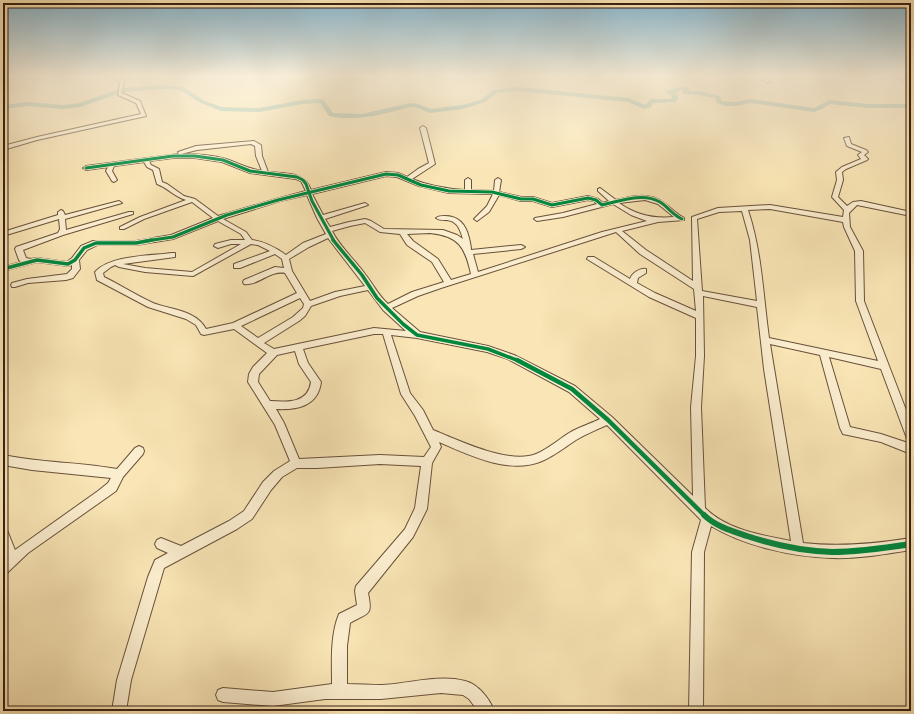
<svg xmlns="http://www.w3.org/2000/svg" width="914" height="714" viewBox="0 0 914 714" font-family="'EB Garamond',serif">
  <style>
    .lines { fill: none; stroke-linecap: round; stroke-linejoin: round }
    .river { fill: #9ebfab; fill-rule: evenodd }
    .minor-casing { stroke: #68513b; stroke-width: 2 }
    .minor { fill: #fbeecf; fill-rule: evenodd }
    .cycleway-far3-casing { stroke: #fbeecf; stroke-width: 4.5 }
    .cycleway-far2-casing { stroke: #fbeecf; stroke-width: 5.5 }
    .cycleway-far1-casing { stroke: #fbeecf; stroke-width: 7 }
    .cycleway-casing { stroke: #fbeecf; stroke-width: 8 }
    .cycleway-far3 { stroke: #00873e; stroke-width: 3 }
    .cycleway-far2 { stroke: #00873e; stroke-width: 3.5 }
    .cycleway-far1 { stroke: #00873e; stroke-width: 4.5 }
    .cycleway { stroke: #00873e; stroke-width: 6 }
  </style>
  <rect width="100%" height="100%" fill="#f9e5b5"/>
  <filter id="stains"><feTurbulence type="fractalNoise" baseFrequency=".005" numOctaves="4"/><feColorMatrix values="0 0 0 0 .2 0 0 0 0 .09 0 0 0 0 .02 0 0 0 .5 -.17"/></filter>
  <radialGradient id="worn" r=".72"><stop offset=".6" stop-color="#630" stop-opacity="0"/><stop offset="1" stop-color="#630" stop-opacity=".3"/></radialGradient>
  <g class="lines">
    <path class="river" d="M162,85L183,87L205,101L222,107L259,108L302,100L322,99L324,100L333,113L362,114L410,103L418,104L431,109L462,105L481,100L493,90L518,87L629,98L645,105L651,99H671L672,96L666,93V91L682,86L689,88V91H699L720,96L722,101L735,102L751,99L814,108L829,100L868,104H911V108H868L830,104L822,109L814,112L751,103L735,106H726L717,103L715,98L699,95L683,94V90L675,93L678,95V99L675,102L653,103L651,107L644,109L628,102L518,91L497,93L485,102L463,109L430,113L415,107H410C384,114 356,122 329,116L320,103L302,104L259,112L221,111L201,103L180,90L162,89L123,92L80,107L63,109L27,106L3,109V105L27,102L63,105L79,103L122,88Z"/>
    <defs>
      <path id="minor" d="M111,76H116L124,80L122,93L140,101L146,116L37,140L3,150V146L37,137L141,114L136,103L118,95L120,82Z
        M757,76H761L771,82L767,83Z
        M892,76H897L911,81V83Z
        M423,126L426,128L435,164L412,179C429,186 446,189 465,190V180L468,178L471,180V190L494,191L495,180L498,178L501,180L499,192L521,197H533L552,203L588,196L598,199L603,203L609,201L598,191V189L600,188L616,200C631,196 650,192 664,203C671,208 676,214 684,218V220L658,222L622,231L646,250L693,281L692,217L718,208L770,205L843,217L844,210L832,197L837,180L836,172L842,167L861,159L858,155L862,152L847,146L844,138L849,137L851,144L866,150L868,152L864,155L868,159L867,160L846,169L842,172L843,180L838,197L847,206L853,202L861,201L911,212V216L857,205L849,213L850,227L863,251L864,301L911,423V440L907,439L906,436L881,369L829,357L850,427L881,434L911,444V454L881,442L843,434L840,428L820,355L770,344L803,543C840,547 874,544 911,538V550C885,554 858,559 832,558C793,557 744,546 711,526L704,552L703,711H689L692,552L701,520L607,425C596,430 586,434 576,440C565,447 554,456 542,461C509,475 469,455 439,442L441,447L432,463L427,509L413,537L368,593C373,617 368,612 350,623L347,646V684C358,684 370,685 381,685C408,684 438,674 465,681C478,684 490,699 494,711H478L469,699L463,695L441,693L381,699H325L273,706L223,702L218,700L216,695L218,690L223,688L273,692L332,684C332,662 330,636 339,614L357,605L355,591L356,586L405,529L415,508L421,466L380,464L317,468H297L282,477L271,490L252,519L237,529L164,568L131,680L126,711H112L117,680L148,577L155,560L168,553L157,548L155,544L157,540L161,538L181,546L229,521L244,511L263,482L274,471L290,461L275,425L248,382L249,374L253,367L267,353L234,329L204,335L201,334L196,325L186,319L148,307L97,280L95,272C110,255 150,256 172,253H175V257L123,264L145,268L192,272L241,244H231L218,248L214,246L215,244L231,240H245L241,234L218,221L173,239L136,245H97L87,250L79,260L80,269L73,278L66,280L28,283L15,287H12L11,285L12,283L27,279L67,274L72,269V265L68,266L37,262L3,271V267L21,262L19,260L15,249L16,247L58,233L60,229L59,219L3,236V232L58,215V212L61,210L63,211L65,215L119,201L122,203L65,219L66,230L129,212H133V214L63,235L23,250L26,258L31,259L37,258L67,262L72,258L81,246L93,241H136L171,235L213,218L192,202L144,219L124,229H120V227L140,217L186,200C175,197 168,188 157,184L153,170L147,167L144,162L114,166L112,171L117,180L114,182L112,181L106,171L108,167L86,170L83,168L86,166L179,154L178,152L196,146L254,141L261,145L262,156L268,172C286,174 304,171 311,190L386,172L398,173L407,177L418,169L429,163L420,128ZM251,144L255,146L256,156L262,171C249,169 238,163 226,159C212,155 196,154 181,154L197,150ZM173,158H195L222,162L250,173L296,179L301,181L306,191L276,199L218,216L195,199L184,196L167,184L162,182L159,169L151,165L149,161ZM386,176L397,177L419,186L449,193L493,194L487,206L474,219L477,221L489,212L499,195L521,201H533L552,207L588,200L594,201L597,204L563,213L535,218L534,219L537,221L563,217L613,204L631,215L647,221L602,232L478,272L473,254L521,249L525,247L521,245L471,250C471,247 470,242 469,238C466,225 459,216 445,216C441,216 439,216 436,218C439,220 441,220 445,220C457,220 460,229 463,239L457,235L443,230L384,229L371,221L365,219L349,222L330,227L325,219L368,205L365,203L323,215L312,194ZM307,195L317,218L326,234L303,243L286,255C276,248 266,242 252,240L246,232L223,219L280,201ZM645,200L658,204L674,217C653,219 636,215 619,203ZM770,209L843,222L844,227L855,251L856,301L878,361L769,338C763,295 762,252 748,210ZM742,211L750,240L757,301L702,291L697,219L719,212ZM365,223L380,232L400,234L407,245L432,262L444,282L412,292L388,304C378,295 373,284 365,274C354,259 340,247 332,231L350,226ZM616,232L640,254L694,289L696,311L655,293L637,283L638,278L646,273V269C640,268 632,273 630,279L594,257H588L587,259L649,297L696,318V356L691,407L693,496L612,417L575,386L514,355L488,346L420,332L392,308L418,296L441,288ZM430,233C459,236 465,247 471,274L451,280L438,259L413,241L407,234ZM328,238L365,286L335,292L310,301L292,271L289,259L309,247ZM251,244L258,245L270,251L234,264V268H240L275,254L282,259L284,268L275,267L244,280L243,282L244,284C258,286 270,270 285,273L297,293L233,323L206,329C196,310 171,310 153,303C136,295 120,285 104,277L103,273L111,267L115,265L119,267L145,272L193,276ZM368,290L383,310L406,331L374,328L274,349L264,343L299,321L305,316L311,306L340,296ZM703,296L757,307L764,369L791,541C761,535 727,530 705,508L701,407L704,356ZM300,298L304,304L303,308L293,317L258,338L241,326ZM374,334H383L401,394L415,416L431,447L424,457L380,455L299,459L284,423L276,409C296,410 318,407 321,382L308,363L303,349ZM391,335L417,338L487,352L508,359L569,392L600,419C590,424 579,427 569,433C558,440 548,449 536,454C509,465 458,440 433,430L423,410L410,393ZM295,351L299,364L311,382C308,404 287,402 270,401L258,382L259,374L277,355Z
        M139,446L143,448L144,451L143,454L123,477L116,491L28,553L7,573L3,575V560L5,558L3,552V528L7,530L15,550L98,491L108,483L111,478L32,470L3,465V455C41,463 79,462 117,469L135,448Z"/>
    </defs>
    <use href="#minor" class="minor-casing"/>
    <use href="#minor" class="minor"/>
    <defs>
      <path id="cycleway-far3" d="M86,168L173,156H195L223,160L250,171L297,177L303,180L306,184L312,201L334,241
        M146,241L173,237L227,215L278,200L386,174L398,175L421,185L449,191L492,192L521,199H533L552,205L588,198L596,200L602,205C620,201 643,192 660,202C668,207 673,215 682,219"/>
      <path id="cycleway-far2" d="M333,240L362,275L377,298L403,324L417,335L488,349L519,361
        M3,269L37,260L68,264L75,260L84,248L96,243H136L152,240"/>
      <path id="cycleway-far1" d="M517,360L572,389L608,420L705,516"/>
      <path id="cycleway" d="M704,515C715,526 732,531 747,536C774,545 803,551 832,552C858,552 885,548 911,544"/>
    </defs>
    <use href="#cycleway-far3" class="cycleway-far3-casing"/>
    <use href="#cycleway-far2" class="cycleway-far2-casing"/>
    <use href="#cycleway-far1" class="cycleway-far1-casing"/>
    <use href="#cycleway" class="cycleway-casing"/>
    <use href="#cycleway-far3" class="cycleway-far3"/>
    <use href="#cycleway-far2" class="cycleway-far2"/>
    <use href="#cycleway-far1" class="cycleway-far1"/>
    <use href="#cycleway" class="cycleway"/>
  </g>
  <linearGradient id="sky" x2="0" y2="1"><stop stop-color="#8ab8d0"/><stop offset="0.43" stop-color="#fcf3de"/><stop offset="1" stop-color="#fcf3de" stop-opacity="0"/></linearGradient>
  <rect width="914" height="176" fill="url(#sky)"/>
  <rect width="914" height="714" fill="none" stroke="#f9e5b5" stroke-width="16"/>
  <rect x="4" y="4" width="906" height="706" fill="none" stroke="#382012" stroke-width="2"/>
  <rect x="8" y="8" width="898" height="698" fill="none" stroke="#382012"/>
  <rect width="100%" height="100%" filter="url(#stains)"/>
  <rect width="100%" height="100%" fill="url(#worn)"/>
</svg>
